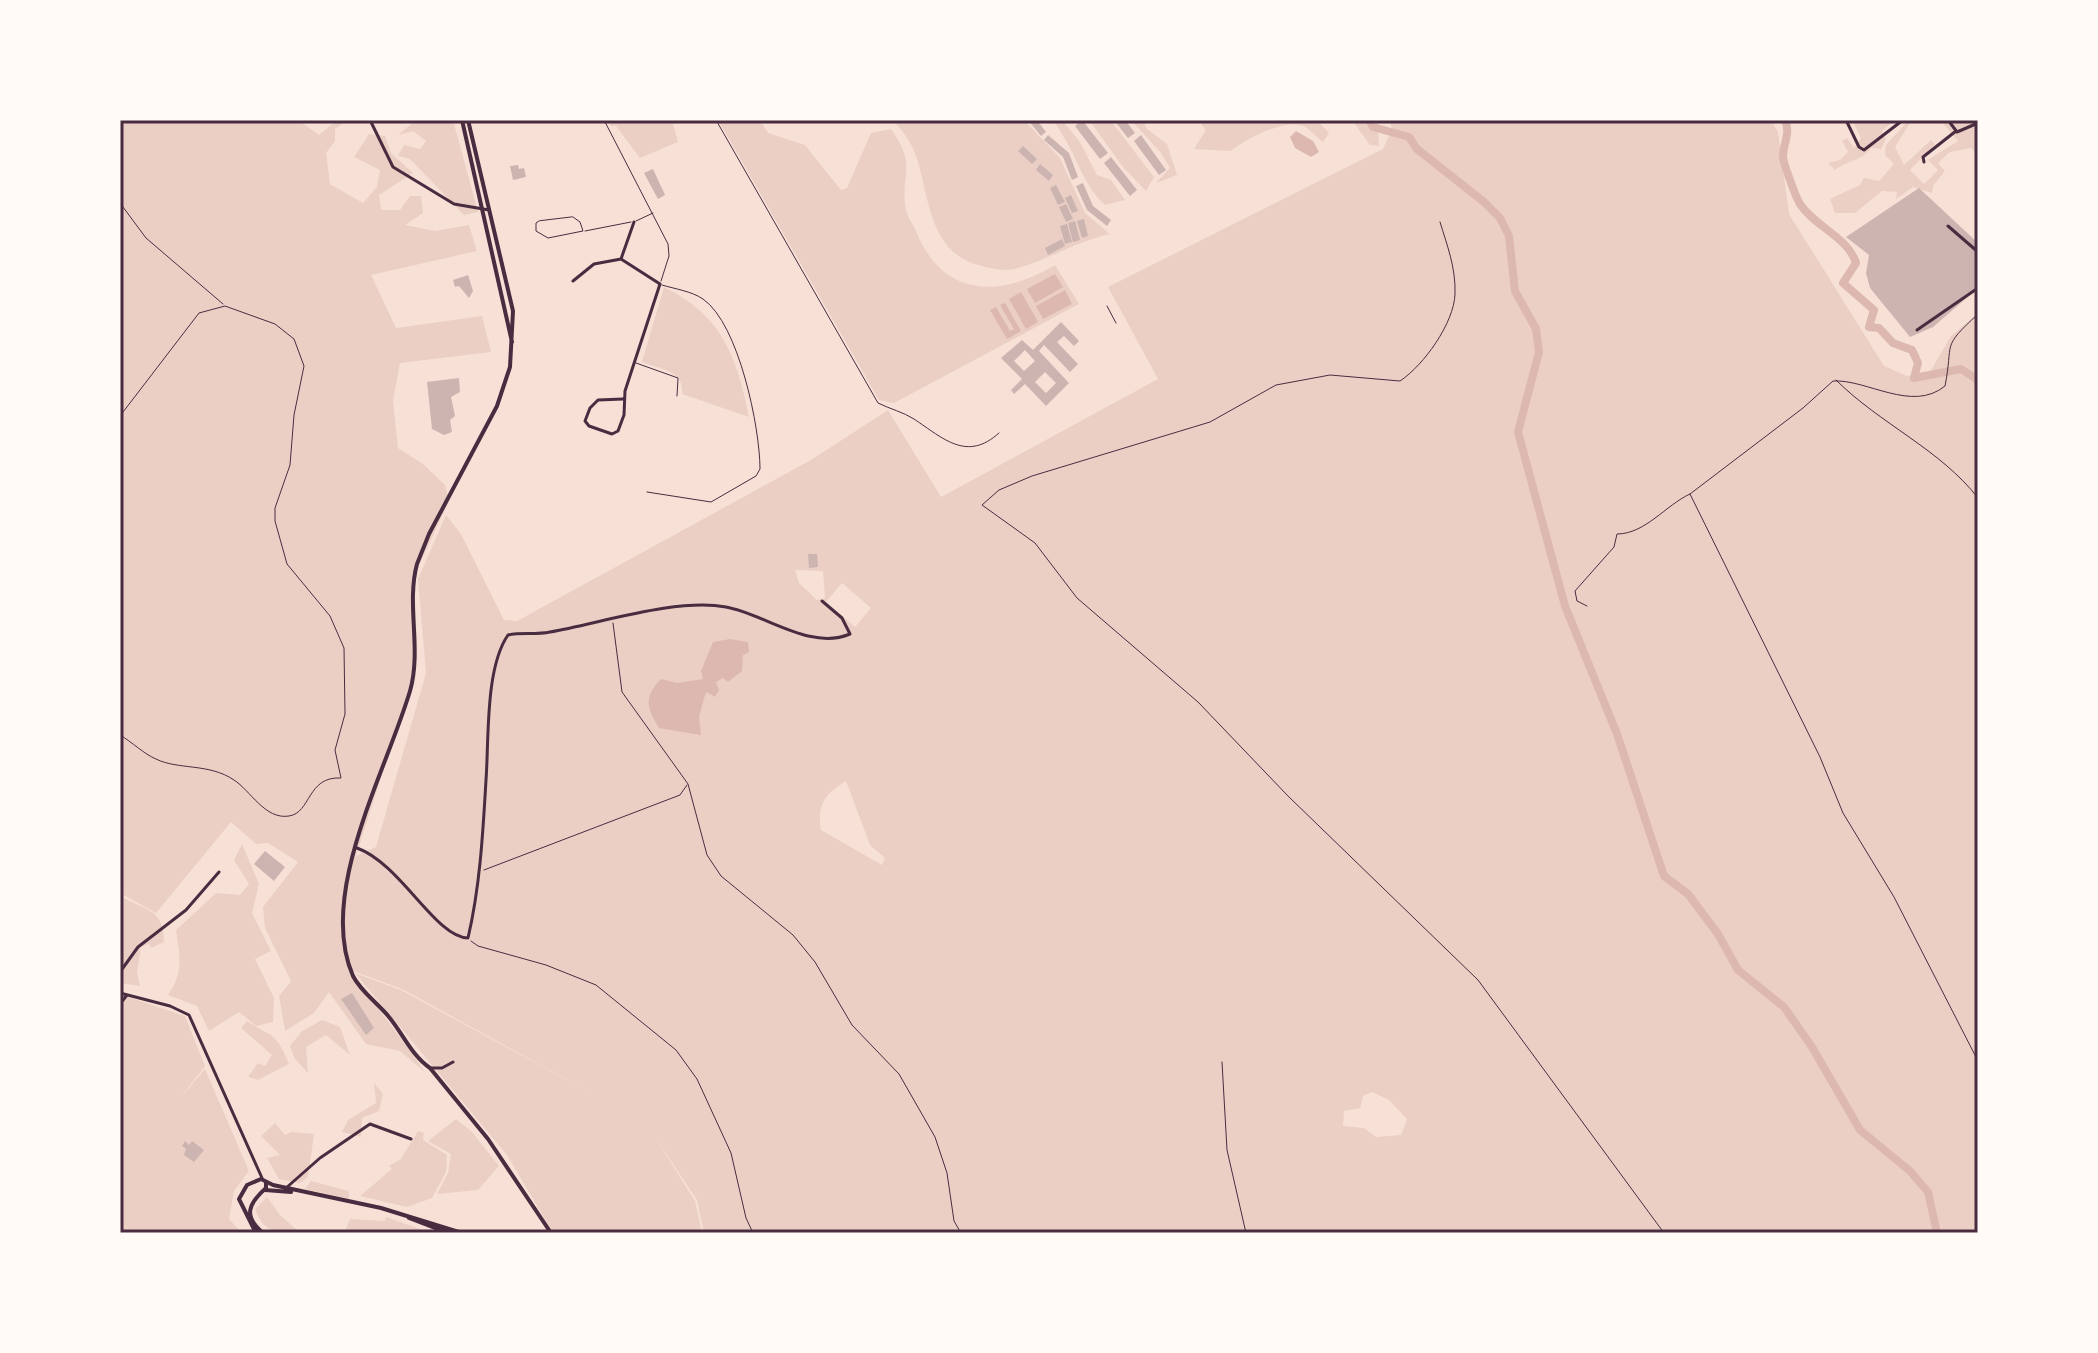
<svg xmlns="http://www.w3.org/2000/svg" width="2098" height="1353" viewBox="0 0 2098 1353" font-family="'Exo 2',sans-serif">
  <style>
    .green { fill: #ebcfc5; fill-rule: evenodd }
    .water { fill: #dcb8b0 }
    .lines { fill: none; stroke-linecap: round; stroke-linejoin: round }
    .river { stroke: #dcb8b0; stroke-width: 8 }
    .building { fill: #ccb4b1; fill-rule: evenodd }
    .path { stroke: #4a2c40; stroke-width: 1 }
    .service { stroke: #4a2c40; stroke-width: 1 }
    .minor { stroke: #4a2c40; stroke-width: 3 }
    .secondary { stroke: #4a2c40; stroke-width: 4 }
    .neatline { fill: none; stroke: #4a2c40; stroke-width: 3 }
  </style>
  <rect width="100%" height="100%" fill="#f7e1d7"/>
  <path class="green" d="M120,120H298L319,135L337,120H348L335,129V141L326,153L330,184L363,203L377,187L380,170L354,157L369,134L385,136L391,153L413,173L379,195L381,210H400L410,196H421L423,213L405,225L435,231L469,225L477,251L371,275L396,328L482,316L491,352L400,363L393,401L398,448L423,464L445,485L449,501L414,576L417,645L407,696L356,856L376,847L426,673L418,579L446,515L461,534L504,620L517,621L811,460L888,410L941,497L1158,379L1108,287L1383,149L1392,130L1390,120H1771L1778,132L1789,214L1884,366L1907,376L1930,372L1951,336L1978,313V1233H704L697,1200L655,1137L695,1201L702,1233H553L507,1155L355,973L401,990L595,1095L402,989L353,971L348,964C371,1002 400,1035 425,1072L400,1051L366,1044L329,992L314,1013L285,1031L279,996L291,981L265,928L263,907L298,862L268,843L256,844L231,822L156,913L120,893ZM795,570L823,571L825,598L817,600L799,583ZM842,583L871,608L855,627L826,602ZM846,781L870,845L885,858L882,865L821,830C817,805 824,794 846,781ZM1372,1092L1389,1100L1407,1119L1401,1135L1376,1137L1364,1128L1343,1126L1344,1111L1360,1108L1363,1096Z
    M416,120H453L478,212L464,215L410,159L398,156L404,145L420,149L426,141L413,131L398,135Z
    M607,120H672L678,142L640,158L616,126H611Z
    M718,120H760L768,133L805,145L841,190L847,188L871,133L891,129C916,164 902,169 905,205C906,214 913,225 917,233C944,299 1002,297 1055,265L1079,304L894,403L879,400Z
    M893,120H1024L1060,158L1085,213L1110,234C1075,242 1050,259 1018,268C1006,272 993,269 982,266C928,254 930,197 916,156C911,142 903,131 893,120Z
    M1052,120H1062L1080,142L1097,175L1111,180L1125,200L1105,205C1081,184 1074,145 1052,120Z
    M1089,120H1110L1114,125L1154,177L1146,191L1123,167Z
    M1131,120H1143L1147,129L1167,144L1177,175L1156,183L1170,168L1161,153Z
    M1198,120H1317L1329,133L1323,142C1317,138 1309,128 1303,126C1284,119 1245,139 1231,151L1194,149L1206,130Z
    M1352,120H1378L1379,146L1370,145Z
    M1852,120H1895L1882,131L1886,139L1881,149L1871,148C1862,161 1848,160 1835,170L1828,163L1840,160L1848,152L1842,141L1847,138L1854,148L1861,138Z
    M1940,120H1970L1978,127V155L1971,148L1950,152L1938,163L1945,171L1933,186L1932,193L1913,187L1896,199L1897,192L1882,191L1855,213H1835L1830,199L1860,185L1864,178L1879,181L1894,164L1885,155L1886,145L1906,123H1910L1895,147L1904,165L1931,140L1935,144L1910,170L1924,184L1938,170L1928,160L1958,141Z
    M664,287C722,315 737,357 749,417L682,394C685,371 660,369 642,362Z
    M242,844L259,884L252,913L271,951L255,959L274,998L273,1022L256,1026L239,1012L209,1031L197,1006L168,995C184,972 180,957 176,930L216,893L240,895L249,884L234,860Z
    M120,896C147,911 164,909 164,942L151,948L149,944L141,947L137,973L140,986L120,983Z
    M122,995L185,1016L205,1066L180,1098L205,1069L249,1171L234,1191L229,1219L242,1233L120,1230Z
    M322,1020L340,1027L350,1055L326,1035L306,1047L308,1073L295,1059L290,1046L302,1031Z
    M247,1021C273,1039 275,1030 289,1064L258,1080L248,1077L258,1063L265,1066L272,1055L241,1028Z
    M374,1083L383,1094L379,1111L362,1118L361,1137L342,1132L348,1120L376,1103Z
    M456,1119L472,1132L499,1166L478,1190L437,1194L448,1173L451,1154L428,1141Z
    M275,1123L285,1135L291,1132L314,1134L308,1177L300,1183L279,1179L267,1158L280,1155L261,1136Z
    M418,1131L424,1133L423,1140L447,1155L446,1172L432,1198L407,1207L360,1196L392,1169L389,1166L401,1159Z
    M311,1181L349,1191V1199L305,1189Z
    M267,1197L280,1215L300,1233C276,1233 264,1233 255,1209Z
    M386,1217L431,1233H360L357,1230L344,1233L350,1219L385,1221Z"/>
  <path class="water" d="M1296,131L1313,141L1319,152L1311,157L1295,148L1290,137Z
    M1055,274L1063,287L1035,303L1027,289Z
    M1065,290L1072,304L1043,319L1036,306Z
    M1021,292L1038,322L1026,329L1009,299Z
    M1005,303L1021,331L1007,339L990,310L996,307L1010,331L1014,329L1000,305Z
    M730,639L748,642L749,652L743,655L742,671L728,682L723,678L716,682L719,690L715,697L707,692L705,695L699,717L701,735L659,728C647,709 643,697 661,679L677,683L703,679L701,671L713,642Z"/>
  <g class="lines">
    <path class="river" d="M1369,120L1373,127L1409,137L1417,149L1484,202L1500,218L1509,236L1515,291L1536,329L1539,352L1518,432L1565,606L1617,734L1664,876L1688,894L1718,934L1738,970L1784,1007L1812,1047L1860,1130L1910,1171L1928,1192L1937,1233
      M1785,120C1791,134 1783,143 1783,157C1783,162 1796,198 1800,204C1814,226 1848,237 1856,263L1843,283L1874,310L1869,327L1879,328L1893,343L1912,350L1918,363L1914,378L1961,369L1978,380"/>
  </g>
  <path class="building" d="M1028,120H1037L1046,132L1041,136Z
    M1082,120L1108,153L1100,159L1075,126Z
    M1114,120H1125L1135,133L1128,138Z
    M1048,135L1069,153L1078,177L1072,180L1063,157L1044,140Z
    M1141,135L1166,170L1159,175L1134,141Z
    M1023,146L1037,159L1032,164L1018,151Z
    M1111,157L1137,190L1130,196L1104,163Z
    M1040,164L1053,175L1049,181L1036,170Z
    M518,165L519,169L524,168L526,177L513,180L510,166Z
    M653,169L665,195L658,199L644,173Z
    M1083,183L1093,206L1111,220L1107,226L1087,210L1076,186Z
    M1056,185L1065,202L1058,205L1050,188Z
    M1919,188L1978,243V288L1933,327L1910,337L1870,288L1866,273L1869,255L1846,237Z
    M1071,195L1078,211L1072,213L1065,198Z
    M1066,204L1073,219L1066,222L1059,207Z
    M1084,219L1088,236L1082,238L1077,221Z
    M1075,221L1080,240L1073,242L1068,223Z
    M1067,224L1072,242L1065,244L1060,226Z
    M1062,239L1065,246L1048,255L1045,248Z
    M468,275L473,291L469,298L459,286L455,287L453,280Z
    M1061,322L1079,341L1074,346L1064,336L1057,342L1078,364L1070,372L1044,345L1039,351L1069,383L1046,406L1025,384L1014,394L1011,390L1022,379L1001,358L1022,340L1033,350ZM1025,350L1035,361L1024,371L1014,361ZM1045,372L1056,383L1046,393L1035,382Z
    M459,378L460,392L451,397L455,416L450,420L452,432L444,435L432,429L427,382Z
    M808,554H817L818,567L809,568Z
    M265,851L285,867L274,881L254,864Z
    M352,993L374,1028L366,1035L341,999Z
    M185,1141L189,1145L192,1141L204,1150L194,1162L184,1155L186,1149L182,1146Z"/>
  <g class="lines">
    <path class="path" d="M120,203L146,238L223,304
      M1440,222C1447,245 1456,268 1455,294C1454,323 1424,365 1400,381L1330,375L1276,385L1210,422L1032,476L999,490L982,505L1035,543L1077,598L1198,702L1288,796L1478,980L1664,1233
      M1836,380C1880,424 1940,449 1978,498
      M120,422V416L199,313L225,306L275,324L294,339L304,366L294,415L290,465L275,508V521L287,564L330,616L344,648L345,714L335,750L341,778C307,776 311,813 289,816C265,820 250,790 234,780C209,763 178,770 156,759C144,754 132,742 120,735
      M1690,494L1820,757L1843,813L1894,897L1978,1061
      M1587,606L1577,601L1575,591L1614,547L1617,534C1645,534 1666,505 1690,494L1803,408L1833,381C1867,379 1912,413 1945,386C1954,341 1940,349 1978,314
      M613,623L622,692L688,784L707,855L721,876L793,935L815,962L852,1025L899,1074L935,1137L947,1173L954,1221L961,1233
      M484,870L680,795L687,785
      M471,941L478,946L546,965L596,985L676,1050L697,1079L731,1153L746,1218L753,1233
      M1222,1062L1227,1150L1246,1233"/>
    <path class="service" d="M604,120L668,244L669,256L661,281
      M716,120L878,403C890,409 903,412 914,419C944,439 967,462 999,433
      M573,217L580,222L583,231L548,238L536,231V223L539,221Z
      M636,221L653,213
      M585,231L631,222
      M1107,306L1116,323
      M636,363L678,378L677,396
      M647,492L711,502L756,476L760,469C760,428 739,324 703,299C691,291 675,289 662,285"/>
    <path class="minor" d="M370,120L393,167L454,204L489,210
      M1846,120L1859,147L1864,150L1903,120
      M1948,120L1957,132L1978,123
      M1924,162L1923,157L1956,131
      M1948,226L1978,252
      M621,259L660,284L625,391L624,415L618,431L612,434L589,426L585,421L590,408L598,400L623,399
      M621,259L634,222
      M573,281L594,264L621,259
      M1917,330L1978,288
      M357,848C401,864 435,937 468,938C480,887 483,832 486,780C489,740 485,668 508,635C521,632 536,635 550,632C601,623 676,598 726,607C765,614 810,651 850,634L842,618L822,601
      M120,972L138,947L186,910L219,872
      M120,993L170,1006L189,1015L262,1178
      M120,1004L127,995
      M430,1068H442L453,1062
      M286,1188L320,1158L370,1124L411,1139"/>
    <path class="secondary" d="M462,120L512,342
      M468,120L513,311L510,367L497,406L429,534L417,564C406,605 422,649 410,691C386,772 317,894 353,976C361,992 378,1003 389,1017C403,1034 412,1056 430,1068L488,1139L551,1233
      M265,1190L291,1192
      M409,1218L448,1233
      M256,1233L239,1199L247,1185L261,1179L273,1185L381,1208L462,1233
      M263,1233C243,1216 248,1204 266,1188V1182"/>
  </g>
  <rect width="2098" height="1353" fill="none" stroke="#fffaf5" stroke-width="244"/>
  <rect x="122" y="122" width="1854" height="1109" class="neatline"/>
</svg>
